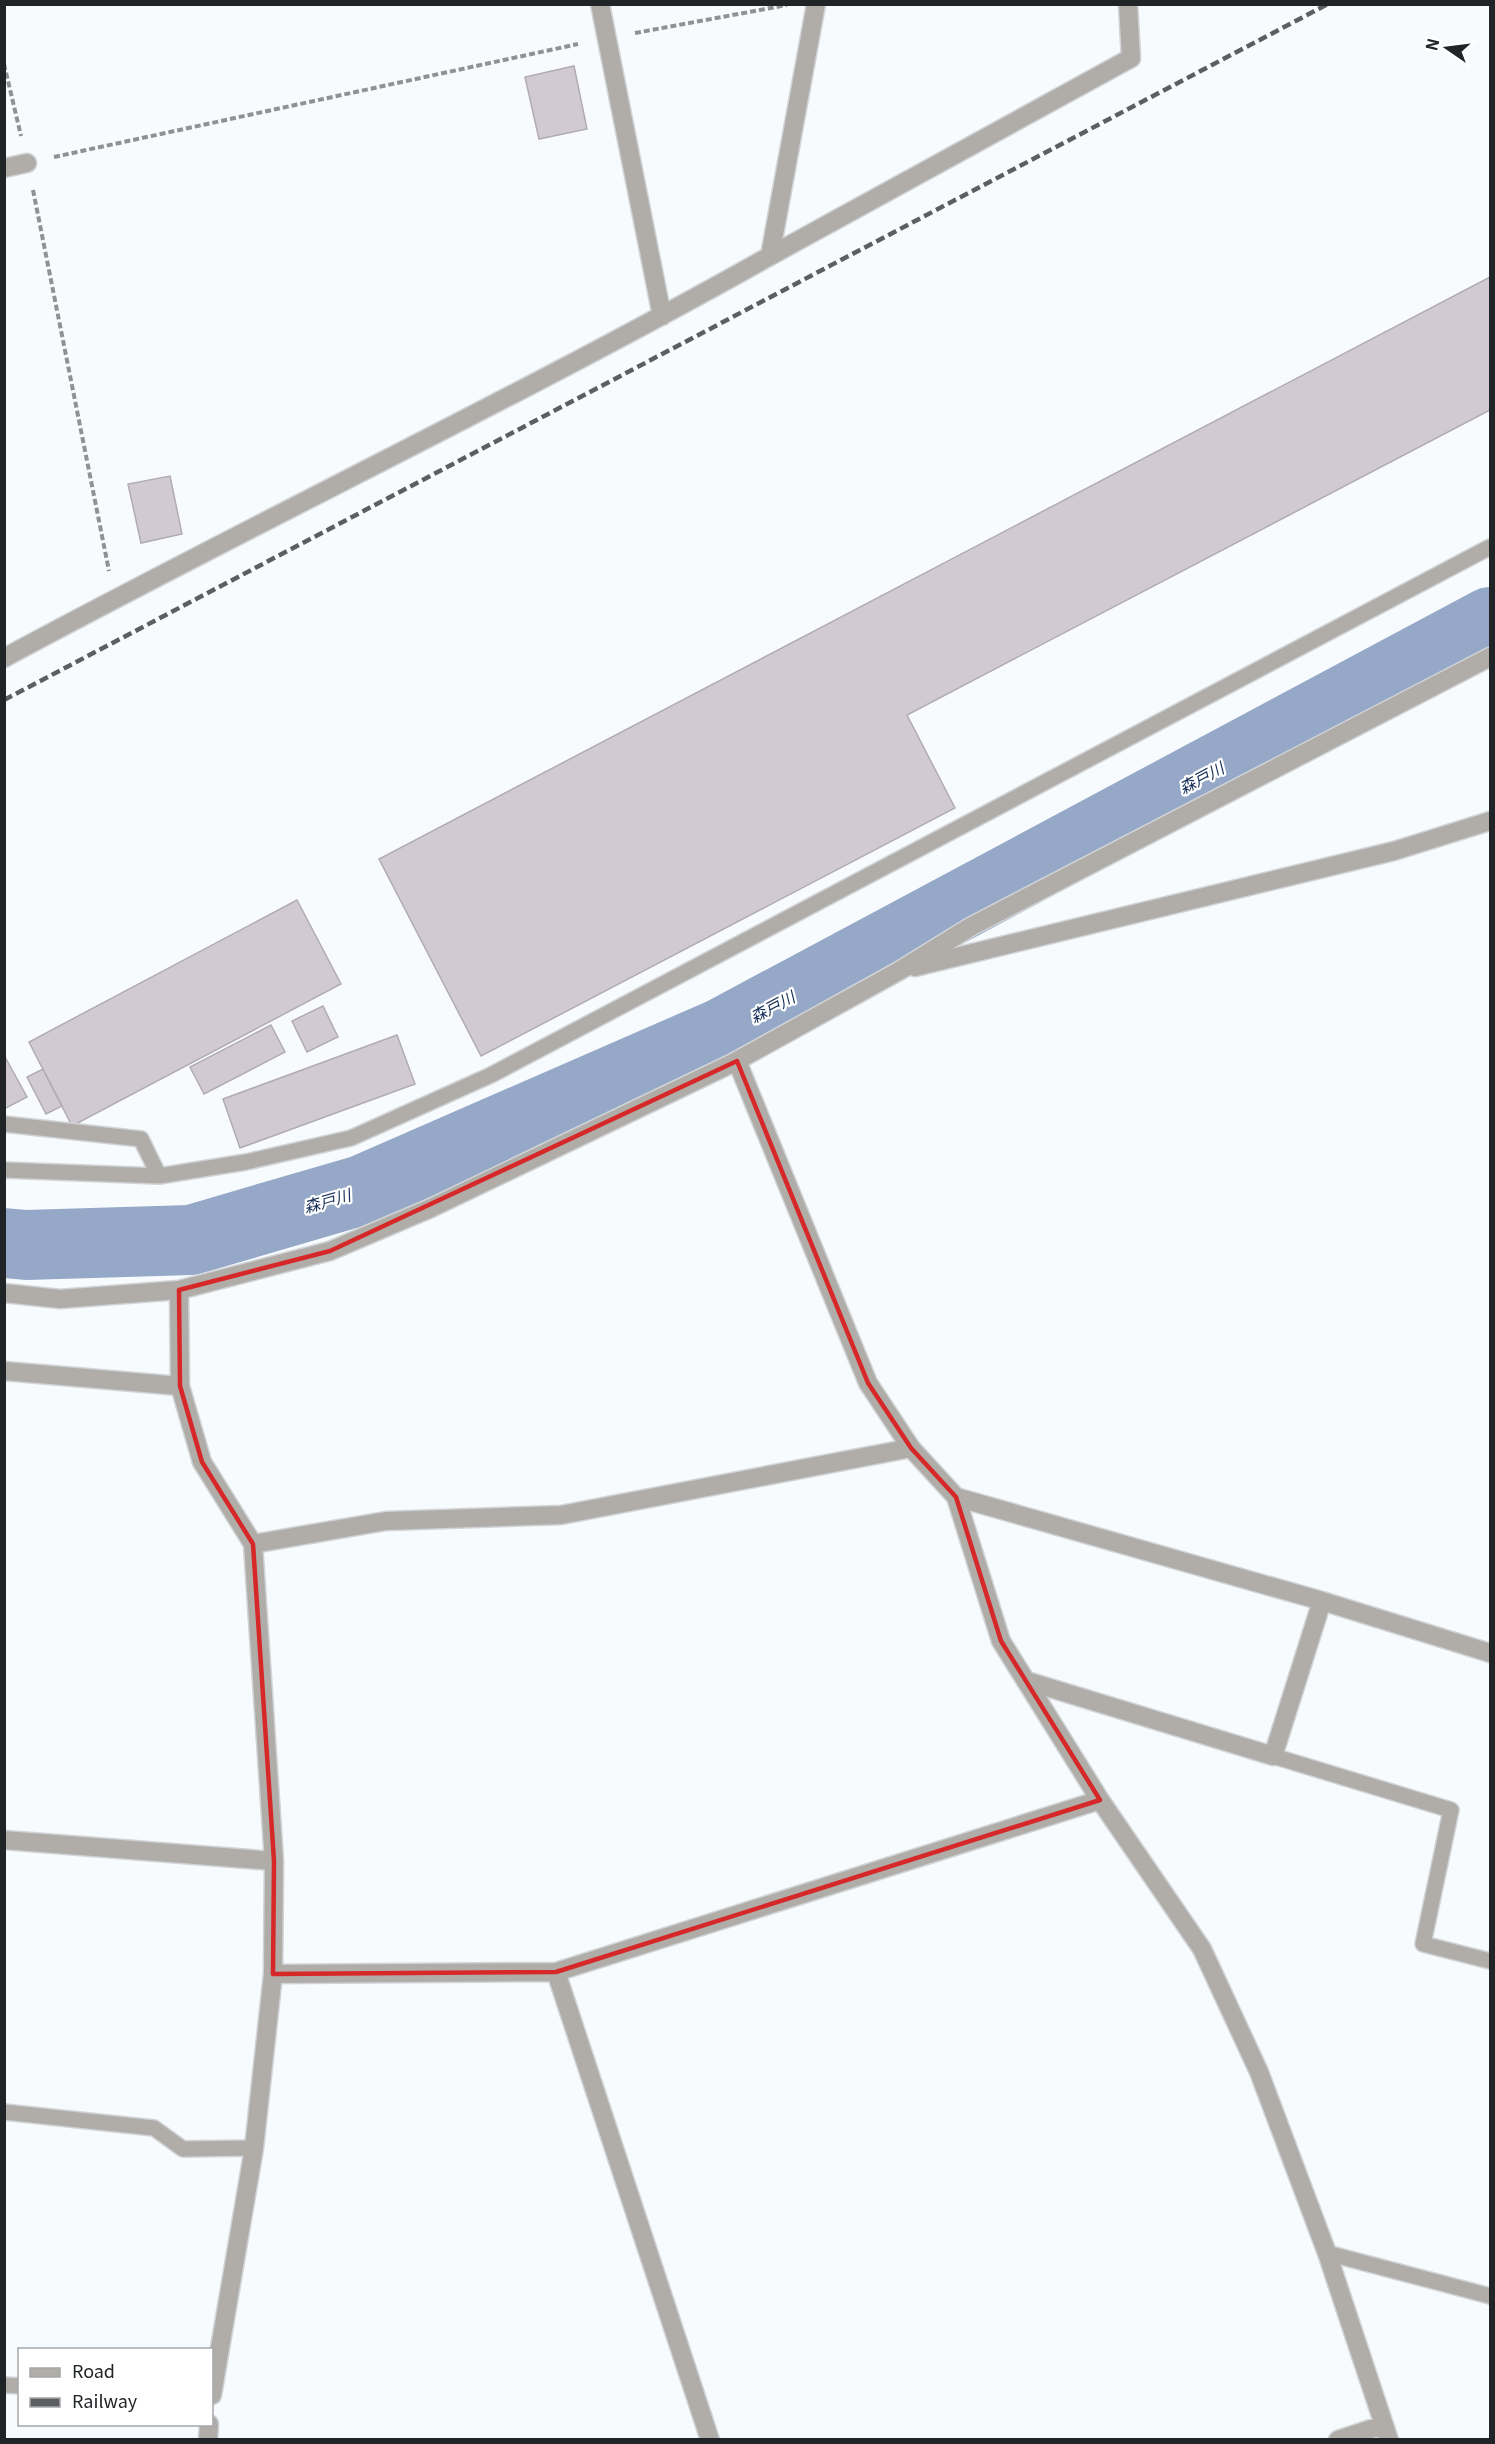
<svg xmlns="http://www.w3.org/2000/svg" width="1495" height="2444" viewBox="0 0 1495 2444" font-family="Georgia,'Noto Sans JP',serif">
  <style>
    .lines { fill: none; stroke-linecap: round; stroke-linejoin: round }
    .river { stroke: #95a8c7; stroke-width: 70 }
    .building { fill: #d1cad3; stroke: #b2abb4; stroke-width: 1.5 }
    .service-casing { stroke: #d0d4d7; stroke-width: 18 }
    .minor-casing { stroke: #d0d4d7; stroke-width: 21 }
    .path { stroke: #8f9295; stroke-width: 4; stroke-dasharray: 6 3; stroke-linecap: butt }
    .service { stroke: #b0ada9; stroke-width: 15 }
    .minor { stroke: #b0ada9; stroke-width: 18 }
    .rail { stroke: #5c5f62; stroke-width: 4.5; stroke-dasharray: 9 4.5; stroke-linecap: butt }
    .marked { fill: none; stroke: #d62828; stroke-width: 4.5; stroke-linejoin: round }
    .labels { text-anchor: middle; dominant-baseline: central; stroke-width: 4.5; stroke-linejoin: round; paint-order: stroke }
    .water-label { font-size: 16px; font-style: italic; fill: #162f58; stroke: #fff }
  </style>
  <rect width="100%" height="100%" fill="#f7fbfe"/>
  <g class="lines">
    <path class="river" d="M4,1243L26,1245L191,1240L362,1190L722,1033L1490,622"/>
  </g>
  <path class="building" d="M574,66L587,129L539,139L525,77Z
    M1490,277V410L907,715L955,808L481,1056L379,859Z
    M170,476L182,534L141,543L128,484Z
    M297,900L341,984L72,1126L29,1042Z
    M323,1006L338,1037L307,1052L292,1021Z
    M271,1025L285,1052L204,1094L190,1067Z
    M397,1035L415,1084L240,1148L223,1099Z
    M4,1055L27,1097L4,1109Z
    M43,1069L62,1106L46,1114L27,1077Z"/>
  <g class="lines">
    <defs>
      <path id="service" d="M4,1124L141,1139L159,1176
        M4,1170L159,1176L246,1162L351,1138L491,1075L1490,547
        M1273,1756L1451,1810L1423,1944L1490,1961
        M4,2112L154,2128L183,2149L254,2148
        M1327,2253L1490,2296
        M4,2385L20,2386"/>
      <path id="minor" d="M600,4L662,316
        M4,168L27,163
        M770,256L1131,58L1128,4
        M4,658C258,521 519,397 770,256L816,4
        M915,967L1394,851L1490,821
        M731,1064L899,971L972,926L1490,657
        M179,1290L180,1386L202,1462L253,1544L274,1861L273,1974L254,2148L212,2395
        M4,1293L60,1299L179,1290L330,1251L431,1208L737,1061L868,1383L911,1448L956,1497L1001,1641L1100,1800L1202,1949L1259,2072L1327,2253L1389,2440
        M4,1371L180,1386
        M956,1497L1322,1601L1490,1653
        M253,1544L386,1521L561,1515L911,1448
        M1027,1681L1273,1756L1322,1601
        M4,1840L274,1861
        M556,1972L710,2440
        M273,1974L556,1972L1100,1800
        M208,2440L209,2424
        M1338,2440L1383,2425"/>
    </defs>
    <use href="#service" class="service-casing"/>
    <use href="#minor" class="minor-casing"/>
    <path class="path" d="M635,33L787,5
      M4,64L21,136
      M54,157L578,44
      M33,190L109,571"/>
    <use href="#service" class="service"/>
    <use href="#minor" class="minor"/>
    <path class="rail" d="M4,700L1328,4"/>
  </g>
  <path class="marked" d="M737,1061L868,1383L911,1448L956,1497L1001,1641L1100,1800L556,1972L273,1974L274,1861L253,1544L202,1462L180,1386L179,1290L330,1251Z"/>
  <g class="labels">
    <g class="water-label">
      <text transform="translate(1201 777) rotate(-28)">森戸川</text>
      <text transform="translate(772 1006) rotate(-28)">森戸川</text>
      <text transform="translate(327 1200) rotate(-16)">森戸川</text>
    </g>
  </g>
  <rect width="1495" height="2444" fill="none" stroke="#212427" stroke-width="12"/>
  <rect x="18" y="2348" width="195" height="78" fill="#ffffff" stroke="#a6a7a9" stroke-width="1.5"/>
  <rect x="30" y="2368" width="30" height="9" fill="#b0ada9" stroke="#a6a7a9" stroke-width="1.5"/>
  <text x="72" y="2378" font-size="18" fill="#212427">Road</text>
  <rect x="30" y="2398" width="30" height="9" fill="#5c5f62" stroke="#a6a7a9" stroke-width="1.5"/>
  <text x="72" y="2408" font-size="18" fill="#212427">Railway</text>
  <g transform="translate(1447 48) rotate(284)" stroke="#ffffff" stroke-width="4.5" paint-order="stroke">
  <path d="M0-4.5L10 22L0 15L-10 22Z" fill="#212427"/>
  <text y="-9" font-size="16" font-weight="bold" text-anchor="middle" fill="#212427">N</text>
  </g>
</svg>
